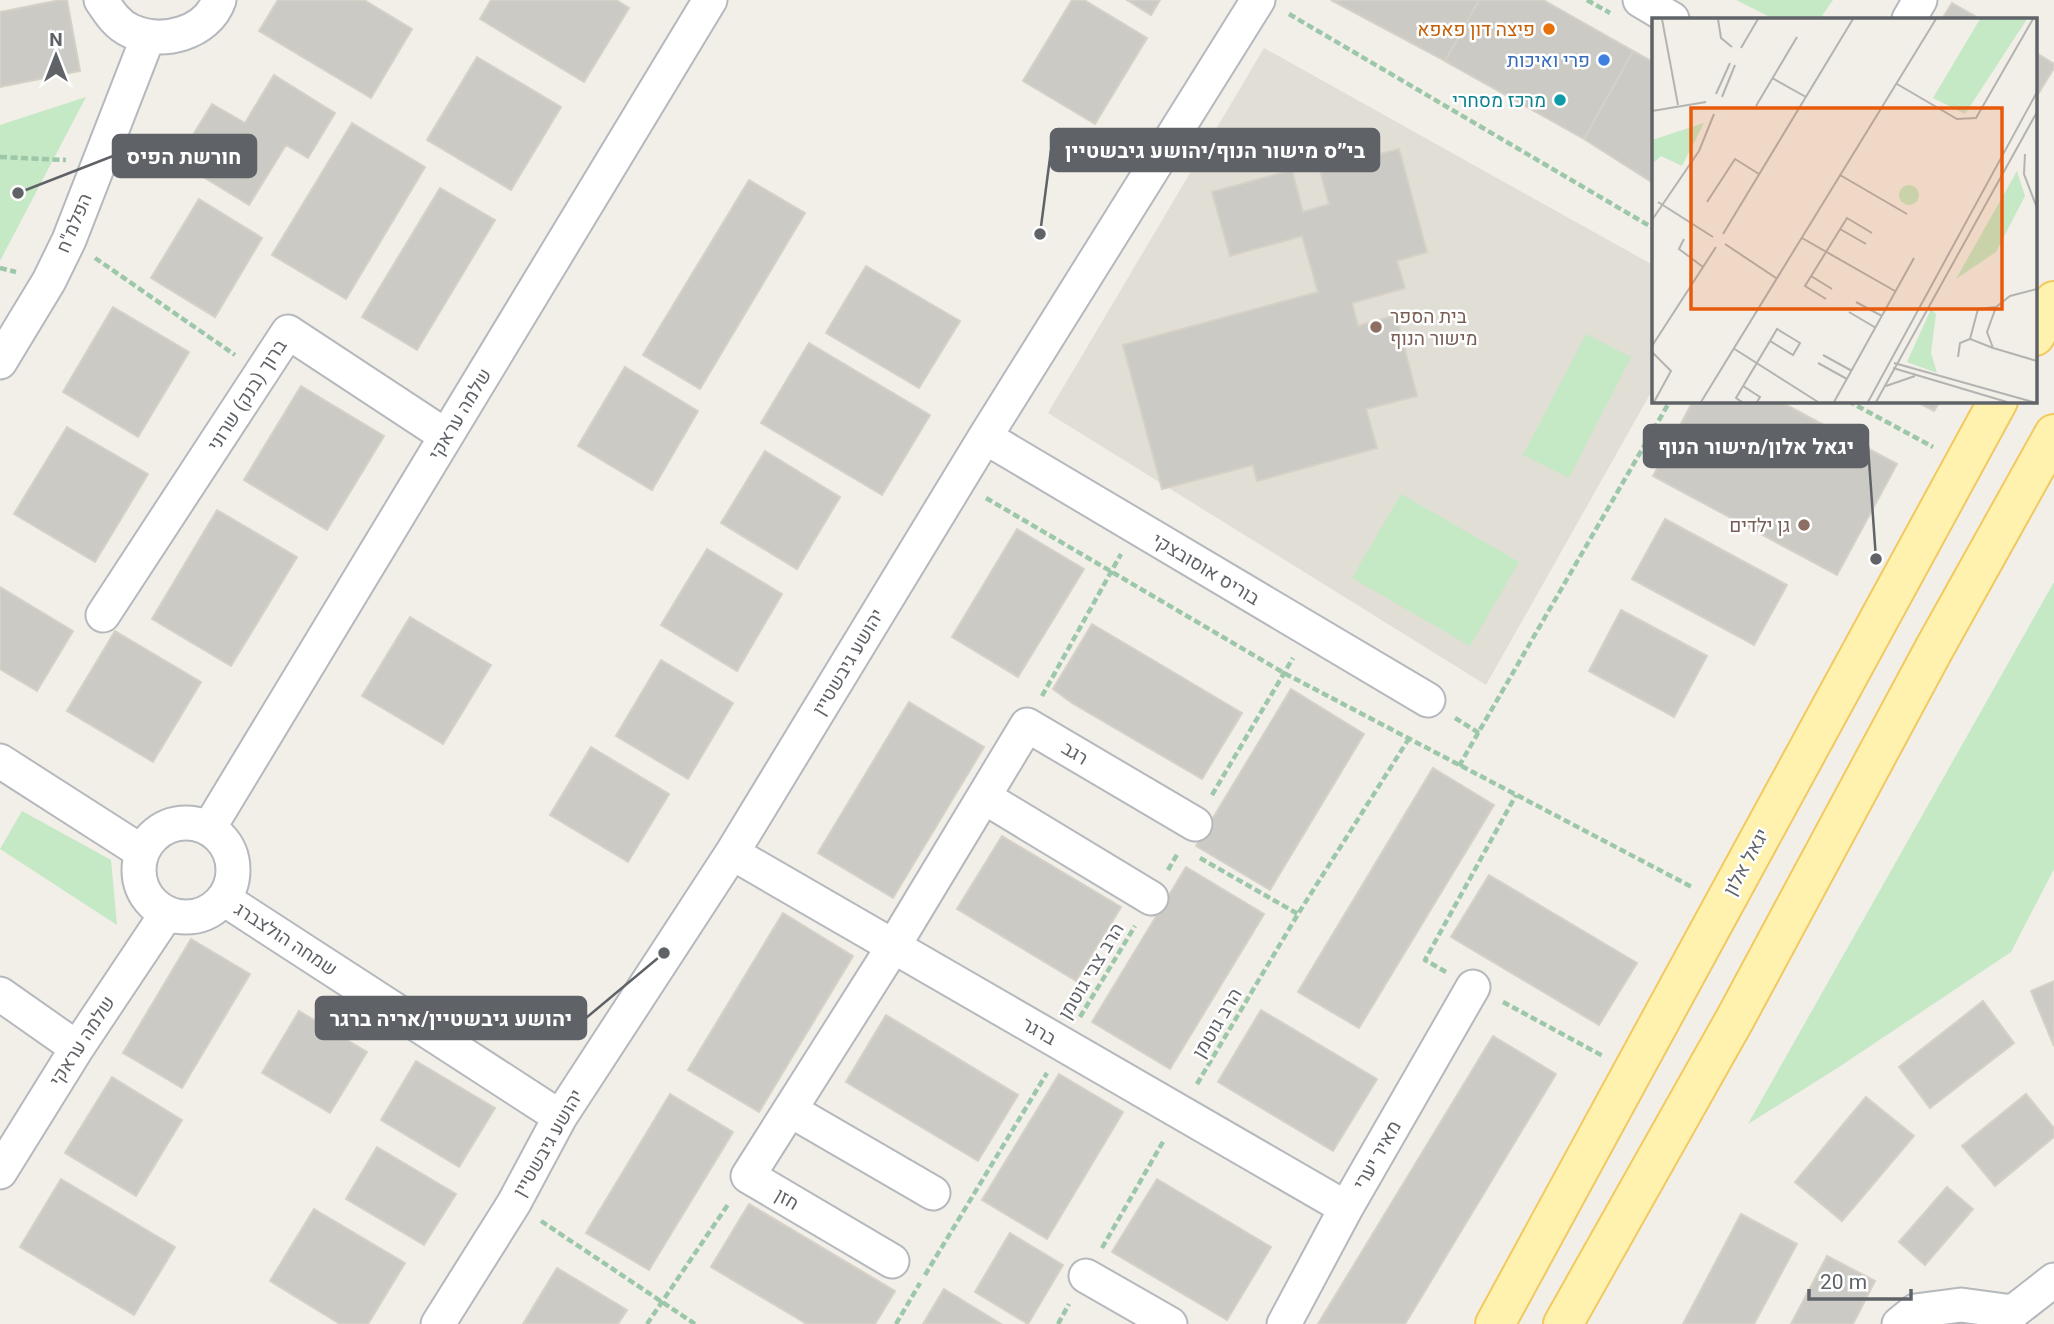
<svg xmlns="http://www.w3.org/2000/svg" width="2054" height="1324" viewBox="0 0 2054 1324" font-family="Roboto,Heebo,sans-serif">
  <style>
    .education { fill: #e1ded6 }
    .green { fill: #c5e8c5 }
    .building { fill: #cccac5; stroke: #d6d1c6; stroke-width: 2 }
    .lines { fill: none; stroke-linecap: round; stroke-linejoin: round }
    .minor-casing { stroke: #b5b8bc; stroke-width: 37 }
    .major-casing { stroke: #f2c960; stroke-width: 42 }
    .path { stroke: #9cc7a9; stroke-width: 4.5; stroke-dasharray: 7 3.5; stroke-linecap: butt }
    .minor { stroke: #fff; stroke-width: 33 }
    .major { stroke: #fff2af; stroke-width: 38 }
    .food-dot { fill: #e8710a; stroke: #fff; stroke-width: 2.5 }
    .shop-dot { fill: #3f7fe0; stroke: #fff; stroke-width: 2.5 }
    .culture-dot { fill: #0f9aa8; stroke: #fff; stroke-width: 2.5 }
    .education-dot { fill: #8d6e63; stroke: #fff; stroke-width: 2.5 }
    .labels { text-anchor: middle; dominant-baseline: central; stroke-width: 5; stroke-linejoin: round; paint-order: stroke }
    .food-label { font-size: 19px; fill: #c56008; stroke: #fff; text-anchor: end }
    .shop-label { font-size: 19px; fill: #366cbe; stroke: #fff; text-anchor: end }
    .culture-label { font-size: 19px; fill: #0d838f; stroke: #fff; text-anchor: end }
    .street-label { font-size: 19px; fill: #5f6368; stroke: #fff }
    .education-label { font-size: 19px; fill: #785e54; stroke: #fff; text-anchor: start }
    .inset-road { fill: none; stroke: #b3b3b1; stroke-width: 2 }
    .view { fill: #e8590c; fill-opacity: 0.15; stroke: #e8590c; stroke-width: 3.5 }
    .inset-edge { fill: none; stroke: #5f6368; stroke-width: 3.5 }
    .leader { fill: none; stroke: #5f6368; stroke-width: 2.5 }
    .callout-dot { fill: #5f6368; stroke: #fff; stroke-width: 2.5 }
    .callout { fill: #5f6368; stroke: #5f6368; stroke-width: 2.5 }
    .callout-label { font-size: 21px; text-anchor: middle; font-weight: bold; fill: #fff }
  </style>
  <rect width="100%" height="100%" fill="#f1efe8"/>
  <path class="education" d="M1264,48L1653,265V389L1486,685L1048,413Z"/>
  <path class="green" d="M1736,0H1833L1820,19H1774Z
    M86,97L0,261V125Z
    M1586,334L1631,357L1569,478L1523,455Z
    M1401,494L1519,562L1470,646L1352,578Z
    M2054,582V869L2011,952L1839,1067L1748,1124Z
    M22,811L111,860L117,925L0,849Z"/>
  <path class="building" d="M60,0H67L80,71L0,87V12Z
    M278,0H364L412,29L371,98L259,31Z
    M491,0H616L629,8L584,82L480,19Z
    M1072,0H1084L1147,38L1095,124L1023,81Z
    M1127,0H1160L1151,15Z
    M1331,0H1479L1445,61Z
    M1479,0H1543L1633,51L1584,139L1445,61Z
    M1952,3L1980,19H1942Z
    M1633,51L1653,62V183L1584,139Z
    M2035,52L2054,64V68L2035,99Z
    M477,57L561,107L511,190L427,140Z
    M274,75L335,113L308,158L286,145L249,205L177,161L212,104L245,123Z
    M352,123L425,167L346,299L272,255Z
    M1399,149L1427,252L1397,261L1405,288L1352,303L1358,326L1396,315L1417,396L1366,409L1377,448L1257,481L1253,465L1162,489L1123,345L1318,292L1302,236L1230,256L1212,192L1292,170L1303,212L1329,204L1320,170Z
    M749,180L805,213L700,389L643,355Z
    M440,188L495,220L417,350L362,317Z
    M199,199L262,238L215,317L151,278Z
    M866,266L960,321L919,388L826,333Z
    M113,307L189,352L138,437L63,392Z
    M809,343L930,415L882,495L761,423Z
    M625,367L698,411L652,490L578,446Z
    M301,386L384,436L327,530L244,480Z
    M1693,401H1779L1897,464L1837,575L1653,476Z
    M1915,401H1940L1934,411Z
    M67,427L148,474L95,562L14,514Z
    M765,451L840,497L797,569L721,523Z
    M217,510L297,557L231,666L152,619Z
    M1665,519L1787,585L1754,645L1632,579Z
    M1017,529L1084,569L1018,677L952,637Z
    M707,549L782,594L737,671L661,625Z
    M0,587L73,631L37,691L0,669Z
    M1621,610L1707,656L1674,717L1589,671Z
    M410,617L491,665L443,744L362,696Z
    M1092,624L1242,713L1202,779L1072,703L1053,689Z
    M115,631L201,682L153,762L67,711Z
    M661,660L733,703L688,779L616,736Z
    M1291,689L1364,734L1270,890L1196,846Z
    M909,702L984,747L893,898L818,853Z
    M591,747L669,794L628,862L550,815Z
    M1433,768L1494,805L1359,1028L1298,992Z
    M1002,836L1121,907L1076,981L957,909Z
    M1186,867L1264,914L1170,1069L1092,1022Z
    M1489,875L1637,963L1599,1025L1451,937Z
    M783,913L853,956L759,1112L688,1070Z
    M191,939L250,974L182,1088L123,1053Z
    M2054,981V1046L2031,991Z
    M1983,1001L2014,1043L1930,1108L1899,1067Z
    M1261,1010L1377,1079L1333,1151L1218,1082Z
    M299,1011L367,1052L330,1113L262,1073Z
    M886,1015L1018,1095L978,1161L846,1082Z
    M1493,1036L1556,1074L1405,1324H1318Z
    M416,1061L495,1108L459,1167L381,1120Z
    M1059,1074L1123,1112L1047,1239L982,1200Z
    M112,1077L182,1120L136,1196L65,1153Z
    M670,1094L733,1132L649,1270L586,1233Z
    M2026,1094L2054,1128V1137L1995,1186L1962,1146Z
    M1866,1097L1914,1136L1842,1221L1795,1182Z
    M377,1147L456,1194L424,1245L346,1199Z
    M61,1179L175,1247L134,1315L20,1247Z
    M1157,1179L1271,1247L1227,1320L1112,1252Z
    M1947,1187L1973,1209L1925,1265L1899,1242Z
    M749,1204L895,1291L875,1324H807L711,1267Z
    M314,1209L405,1263L368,1324H340L270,1281Z
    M1741,1214L1797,1244L1754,1324H1683Z
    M1010,1233L1063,1265L1028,1324L975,1292Z
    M1827,1256L1875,1281L1853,1324H1791Z
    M557,1268L627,1310L618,1324H523Z
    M944,1289L1001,1324H923Z"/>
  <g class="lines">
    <defs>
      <path id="minor" d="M101,0C109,12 117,25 131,31C162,45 207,34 219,0
        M1640,0L1672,19
        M1909,19L1920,0
        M0,362L49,281L69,240L148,37
        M985,437L1428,700
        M103,615L288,332L446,436
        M0,761L142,852
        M984,797L1151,898
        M139 870a47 47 0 1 1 94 0a47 47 0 1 1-94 0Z
        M209,828L710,0
        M732,853L1346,1208
        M224,899L560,1117
        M0,994L77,1048
        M790,1110L933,1193
        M0,1172L77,1048L167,913
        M892,1261L748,1176L893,947L1027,725L1195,824
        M1086,1276L1170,1324
        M438,1324L514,1203L560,1117L732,853L985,437L1258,0
        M1284,1324L1346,1208L1473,987
        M1899,1324L1915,1311L1961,1305L2013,1312
        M2006,1324L2013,1312L2054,1280"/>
      <path id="major" d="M2035,336L2054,301
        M1495,1324L1998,401
        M1563,1324L1735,1019L1934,649L2054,434"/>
    </defs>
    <use href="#minor" class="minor-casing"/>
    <use href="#major" class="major-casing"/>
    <path class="path" d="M1587,0L1610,13
      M1289,14L1653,228
      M0,157L66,160
      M95,258L235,355
      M0,268L16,272
      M1848,401L1933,447
      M986,498L1284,673L1692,887
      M1042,696L1121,554
      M1455,718L1479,733
      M1459,766L1670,401
      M1212,795L1293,658
      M1200,858L1298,914
      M1168,870L1178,853
      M1446,972L1425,960L1516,795
      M1503,1002L1603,1056
      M1080,1017L1135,926
      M1197,1084L1298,914L1408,740
      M541,1221L695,1324
      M1102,1248L1164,1140
      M925,1275L1047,1073
      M647,1324L729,1203
      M896,1324L920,1283
      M1058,1324L1069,1304"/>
    <use href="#minor" class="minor"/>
    <use href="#major" class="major"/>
  </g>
  <circle class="food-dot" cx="1549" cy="29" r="7"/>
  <circle class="shop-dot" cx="1604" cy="60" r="7"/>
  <circle class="culture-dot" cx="1560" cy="100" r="7"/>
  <g class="education-dot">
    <circle cx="1376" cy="327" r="7"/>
    <circle cx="1804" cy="525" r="7"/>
  </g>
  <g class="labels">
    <g class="food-label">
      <text x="1535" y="29">פיצה דון פאפא</text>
    </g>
    <g class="shop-label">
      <text x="1590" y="60">פרי ואיכות</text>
    </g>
    <g class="culture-label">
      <text x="1546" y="100">מרכז מסחרי</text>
    </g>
    <g class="street-label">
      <text transform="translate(74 223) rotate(-67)">הפלמ"ח</text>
      <text transform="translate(247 395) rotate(-57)">ברוך (בנק) שרוני</text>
      <text transform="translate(460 414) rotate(-59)">שלמה עראקי</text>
      <text transform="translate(1206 569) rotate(31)">בוריס אוסובצקי</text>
      <text transform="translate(848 662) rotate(-59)">יהושע גיבשטיין</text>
      <text transform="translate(1075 753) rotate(31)">רגב</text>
      <text transform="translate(1746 862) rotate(-61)">יגאל אלון</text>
      <text transform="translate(286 939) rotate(33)">שמחה הולצברג</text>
      <text transform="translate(1091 971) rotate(-59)">הרב צבי גוטמן</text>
      <text transform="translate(1217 1023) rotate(-59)">הרב גוטמן</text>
      <text transform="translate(1039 1031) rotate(30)">ברגר</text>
      <text transform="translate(82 1041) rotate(-57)">שלמה עראקי</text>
      <text transform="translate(548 1143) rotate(-60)">יהושע גיבשטיין</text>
      <text transform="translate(1377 1155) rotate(-60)">מאיר יערי</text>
      <text transform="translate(787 1199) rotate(31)">חזן</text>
    </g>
    <g class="education-label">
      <text x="1390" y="316">בית הספר<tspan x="1390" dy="22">מישור הנוף</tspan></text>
      <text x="1790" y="525" text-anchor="end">גן ילדים</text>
    </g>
  </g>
  <g transform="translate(1652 18)">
    <rect width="385" height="385" fill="#f1efe8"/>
    <path d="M328,1H375L313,96L281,80ZM52,105L30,148L9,138L0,146V122ZM365,153L373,178L344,234L304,261ZM247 177a10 10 0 1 1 20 0a10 10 0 1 1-20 0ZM279,291L284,296L279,335L285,355L255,344Z" fill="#c5e8c5"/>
    <path class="inset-road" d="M10,1L26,87M66,1L69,20L80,29M89,30L106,1M120,60L154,79M245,66L305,101L324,100L381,1M64,76L78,45M70,79L83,47M104,88L145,19M0,93L54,84M373,136L372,156L385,190M188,157L255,196M6,184L61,219M55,184L83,141L107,156M0,202L47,133L62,96M188,211L214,226M71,216L201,1M150,220L243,273M32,221L27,231L51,249M73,226L124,260M159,258L180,271M385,271L358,278L344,289L335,314L341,330L385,343M174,281L153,268L195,200L220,215M204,284L230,298M197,294L224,310M0,328L64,229M81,330L166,384M341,330L318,321L326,291L344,289M0,334L19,353L2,384M171,337L200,353M306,339L308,325L318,321M166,345L195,361M242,345L381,384M241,350L355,384M91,368L108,379L105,384M234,368L263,358M49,384L284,1M90,384L84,380L118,323L141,337L148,325L125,311L118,323M182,384L262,240M216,384L385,74M224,384L385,94"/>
    <path class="view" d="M39,90H350V291H39Z"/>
    <rect width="385" height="385" class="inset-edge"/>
  </g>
  <path class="leader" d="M1040 234L1051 150M18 193L113 156M1876 559L1868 446M664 953L586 1018"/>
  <g class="callout-dot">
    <circle cx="1040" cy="234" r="7"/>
    <circle cx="18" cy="193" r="7"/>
    <circle cx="1876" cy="559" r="7"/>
    <circle cx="664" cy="953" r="7"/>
  </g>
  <g class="callout">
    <rect x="1051" y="129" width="328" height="42" rx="7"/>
    <rect x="113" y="135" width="143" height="42" rx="7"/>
    <rect x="1644" y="425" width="224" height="42" rx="7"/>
    <rect x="316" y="997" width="270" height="42" rx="7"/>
  </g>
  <g class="callout-label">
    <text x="1215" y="158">בי״ס מישור הנוף/יהושע גיבשטיין</text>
    <text x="184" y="164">חורשת הפיס</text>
    <text x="1756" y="454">יגאל אלון/מישור הנוף</text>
    <text x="451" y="1026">יהושע גיבשטיין/אריה ברגר</text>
  </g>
  <g transform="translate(56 56)" stroke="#ffffff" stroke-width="5" paint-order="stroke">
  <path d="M0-5L12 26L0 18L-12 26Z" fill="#5f6368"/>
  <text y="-10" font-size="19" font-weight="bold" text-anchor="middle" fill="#5f6368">N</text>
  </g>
  <path d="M1809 1289v10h102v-10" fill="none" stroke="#5f6368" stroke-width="3.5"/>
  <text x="1820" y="1289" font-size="21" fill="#5f6368" stroke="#ffffff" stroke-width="5" paint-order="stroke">20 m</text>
</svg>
